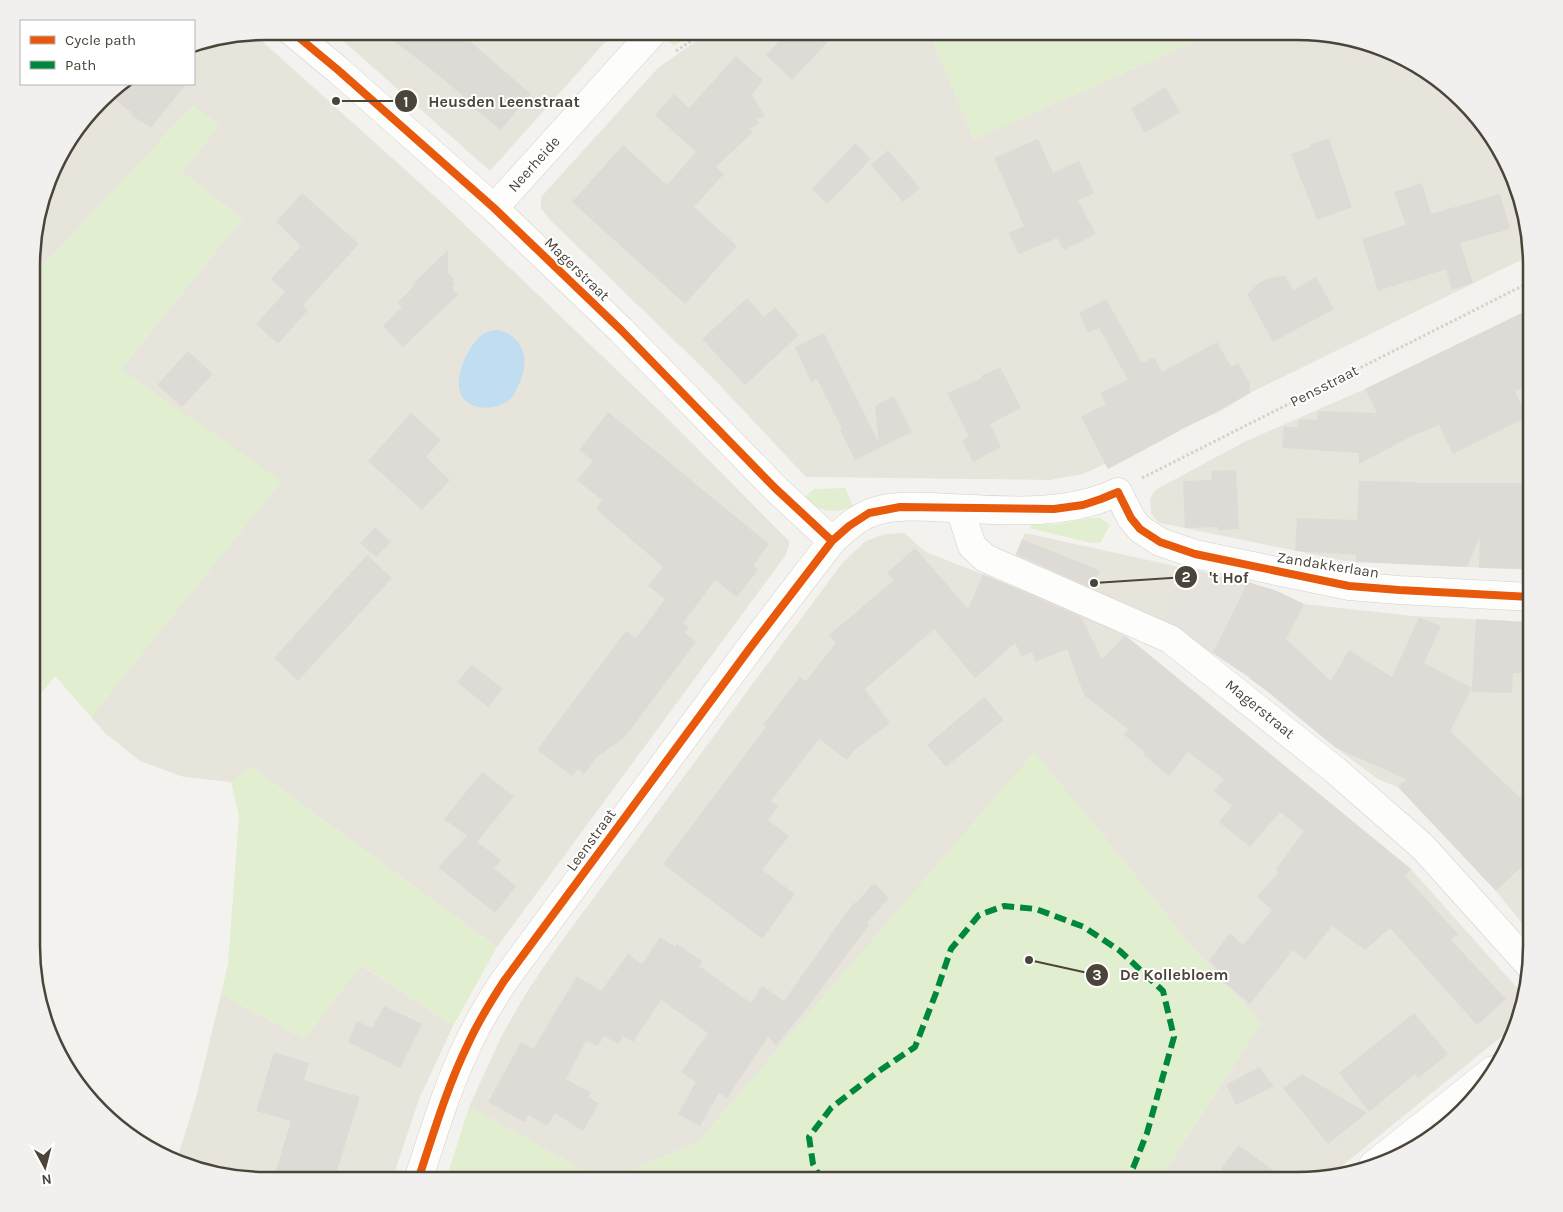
<svg xmlns="http://www.w3.org/2000/svg" width="1563" height="1212" viewBox="0 0 1563 1212" font-family="Karla,sans-serif">
  <style>
    .residential { fill: #e7e4dc }
    .green { fill: #e1eecf }
    .parking { fill: #e6e3df }
    .water { fill: #c0ddf1 }
    .building { fill: #dedbd6 }
    .lines { fill: none; stroke-linecap: round; stroke-linejoin: round }
    .minor-casing { stroke: #d2d0cb; stroke-width: 29 }
    .tertiary-casing { stroke: #d2d0cb; stroke-width: 29 }
    .path { stroke: #d3d2cc; stroke-width: 3; stroke-dasharray: 2.5 2.5; stroke-linecap: butt }
    .minor { stroke: #fdfdfc; stroke-width: 28 }
    .tertiary { stroke: #fdfdfc; stroke-width: 28 }
    .quiet { stroke: #00873e; stroke-width: 6; stroke-dasharray: 12 6; stroke-linecap: butt }
    .cycleway-casing { stroke: #fff; stroke-width: 11 }
    .cycleway { stroke: #e8590c; stroke-width: 8 }
    .labels { text-anchor: middle; dominant-baseline: central; stroke-width: 4; stroke-linejoin: round; paint-order: stroke }
    .street-label { font-size: 15px; fill: #4b4439; stroke: #fff }
    .rim { fill: none; stroke: #4b4439; stroke-width: 2.5 }
    .leader { fill: none; stroke: #4b4439; stroke-width: 2 }
    .callout-dot { fill: #4b4439; stroke: #fff; stroke-width: 2 }
    .mark-label { font-size: 15px; text-anchor: middle; font-weight: bold; fill: #fff }
    .callout-label { font-size: 16px; text-anchor: middle; font-weight: bold; fill: #4b4439; stroke: #fff; stroke-width: 4; stroke-linejoin: round; paint-order: stroke }
  </style>
  <rect width="100%" height="100%" fill="#f4f2ee"/>
  <path class="residential" d="M332,31H615L490,171Z
    M710,31L929,32L974,139L1217,32H1312L1387,49L1452,90L1508,163L1529,256L1254,391L1219,412L1198,421L1108,469L1105,464L1083,474L1050,480L806,477L711,376L548,218L541,208V197L658,68Z
    M253,33L441,202L669,420L789,541V546L785,556L497,947L251,767L231,782L184,777L140,761L105,733L91,717L148,645L121,369L242,219L182,172L219,125L193,106L33,276V235L63,149L112,89L121,84H194V43Z
    M1532,308V570L1345,561L1160,523L1154,518L1151,513L1150,499L1153,493L1157,489L1246,441L1365,389Z
    M904,533L926,552L1091,617L1125,636L1139,646L1411,869L1519,990L1520,1011L1517,1024L1332,1174L1297,1181H1159L1261,1023L1187,941L1102,834L1034,753L697,1143L608,1180H601L469,1107L502,1035L528,990L558,946L843,562L866,541L885,534Z
    M1025,533L1248,582L1277,591L1304,604L1413,616L1531,622V934L1496,891L1398,787L1379,780L1335,747L1261,686L1180,631L1013,562Z
    M361,965L453,1026L419,1099L392,1180H251L176,1163L197,1094L221,994L304,1039Z"/>
  <path class="green" d="M668,31H698L674,46L664,38Z
    M929,32H1217L974,139Z
    M193,106L219,125L182,172L242,219L121,369L282,481L91,717L55,676L32,705L33,276Z
    M845,488L853,506C835,514 818,513 805,497L814,489Z
    M1090,518H1101L1110,525L1100,543H1092L1029,528L1032,525L1058,524Z
    M1034,752L1102,834L1187,941L1261,1023L1159,1181L608,1180L697,1143Z
    M251,767L497,947L453,1026L362,965L304,1039L221,994L228,964L239,816L231,782Z
    M469,1107L601,1180H446Z"/>
  <path class="parking" d="M1183,567L1248,582L1213,654L1180,631L1164,623Z"/>
  <path class="water" d="M498,330C527,337 530,364 517,388C515,392 513,397 509,400C497,409 477,411 466,401C448,386 468,344 483,334C488,331 493,330 498,330Z"/>
  <path class="building" d="M381,31H458L531,94L501,130L462,99L464,97L437,74Z
    M787,32H837L792,80L766,55Z
    M736,56L763,80L752,95L765,116L757,119L759,123L750,129L753,132L716,167L724,174L694,207L737,246L685,304L572,202L623,145L667,185L696,152L655,115L674,94L689,108Z
    M126,84H186L151,128L131,115L132,113L114,99Z
    M1165,87L1180,112L1145,133L1131,109Z
    M1329,138L1352,207L1317,220L1291,154L1310,147L1309,145Z
    M1038,139L1053,173L1079,161L1094,193L1078,201L1096,234L1064,250L1057,238L1019,254L1008,233L1024,226L994,158Z
    M855,143L871,159L827,204L812,189Z
    M888,150L920,188L903,202L871,165Z
    M1422,183L1431,214L1500,194L1510,229L1460,243L1473,283L1452,290L1446,269L1378,291L1362,239L1406,225L1394,192Z
    M302,193L359,244L303,305L308,310L278,344L256,324L285,292L271,279L301,246L276,222Z
    M448,250V273L454,279L452,281L455,285L452,288L458,295L403,347L383,326L402,307L397,303L415,285L413,284Z
    M1285,275L1293,290L1316,277L1334,309L1273,342L1247,294L1258,284L1266,279Z
    M747,298L764,317L775,307L799,335L745,385L702,339Z
    M1106,299L1142,363L1154,357L1162,372L1217,342L1231,367L1238,363L1250,384V393L1201,420L1179,430V431L1108,469L1081,417L1106,404L1100,393L1128,380L1099,328L1088,333L1079,313Z
    M1532,308V384L1515,391L1527,417L1453,454L1439,425L1410,437L1359,464V453L1282,448L1284,427H1298L1299,419L1317,420L1318,411L1377,413L1365,389Z
    M824,333L879,443L875,406L894,396L912,432L855,460L840,430L842,429L817,379L811,382L795,347Z
    M188,351L213,374L182,407L157,385Z
    M1000,367L1021,408L990,424L1001,447L973,462L962,440L969,437L947,393L982,378L981,376Z
    M608,412L769,544L754,565L758,570L737,597L715,580L683,623L689,627L685,633L696,642L625,737L597,757L584,774L578,769L572,776L537,750L626,631L636,638L665,599L648,586L663,567L596,509L602,500L577,480L593,461L579,450Z
    M411,413L441,440L426,457L450,480L422,510L368,461Z
    M1236,470L1239,529L1218,530V527L1185,528L1183,481L1212,480L1211,471Z
    M1359,481L1416,482L1413,483H1532V569L1479,568L1480,537L1467,567L1355,562L1356,555L1295,551L1297,518L1357,520Z
    M375,527L391,542L376,557L360,543Z
    M1022,539L1101,571L1089,587L1016,554Z
    M915,548L968,609L983,574L1081,617L1102,659L1125,636L1127,637L1411,869L1405,876L1458,934L1451,940L1506,999L1477,1025L1390,928L1365,950L1332,926L1305,960L1293,950L1250,1004L1221,980L1223,975L1209,961L1230,933L1243,945L1272,910L1257,897L1278,873L1276,869L1304,831L1280,812L1250,847L1219,822L1232,806L1214,791L1224,779L1188,752L1169,776L1159,768L1143,754L1145,752L1123,734L1128,729L1084,695L1067,649L1035,662L1032,652L1022,657L1015,643L975,678L934,629L865,689L890,723L854,750L847,760L819,739L771,801L778,806L768,820L789,836L762,870L795,894L762,939L663,864L766,727L763,725L800,677L806,681L836,643L829,635L894,580L887,573Z
    M367,555L392,578L298,681L274,658Z
    M1248,582L1277,591L1304,604L1286,639L1331,681L1349,650L1392,677L1419,617L1441,626L1424,663L1472,688L1476,619L1527,622L1524,673H1513L1512,693L1472,692V688L1450,731L1531,808V858L1496,891L1398,787L1406,779L1336,748L1268,692L1249,678L1250,677L1213,653Z
    M472,665L503,689L488,707L457,682Z
    M984,697L1004,720L946,767L927,745Z
    M482,772L514,796L477,842L501,860L494,868L516,886L495,913L438,867L467,836L444,819Z
    M874,883L889,898L867,923L869,925L803,1013L776,1045L768,1037L727,1098L719,1093L700,1126L678,1114L696,1082L681,1072L708,1033L661,1000L633,1042L623,1036L618,1044L604,1036L598,1046L586,1041L566,1079L591,1093L588,1097L599,1103L583,1131L555,1113L547,1126L529,1115L524,1122L488,1102L521,1042L533,1049L577,976L601,991L628,954L642,964L660,937L675,947L677,944L702,961L699,966L751,1003L762,986L784,1001L854,902L855,904Z
    M384,1006L422,1024L400,1068L348,1042L357,1021L372,1028Z
    M1414,1013L1448,1054L1418,1078L1415,1074L1369,1112L1339,1073Z
    M274,1052L309,1063L304,1080L360,1097L334,1180H273L291,1121L256,1111Z
    M1259,1067L1274,1086L1236,1105L1226,1085Z
    M1302,1074L1367,1113L1328,1144L1283,1088Z
    M1238,1146L1246,1150L1287,1181H1236L1221,1169Z"/>
  <g class="lines">
    <defs>
      <path id="minor" d="M494,208L654,31
        M960,509L972,546L985,558L1170,639L1335,770L1423,847L1530,966
        M832,541C843,531 854,520 868,514C891,503 927,507 952,508C1008,511 1066,516 1118,492L1131,518L1140,529L1160,542L1195,554L1349,586L1399,590L1531,597
        M1373,1165L1493,1070"/>
      <path id="tertiary" d="M291,31L338,70L494,208L621,330L775,488L832,541L750,648L504,981C491,1001 478,1022 468,1044C447,1087 433,1135 418,1180"/>
    </defs>
    <use href="#minor" class="minor-casing"/>
    <use href="#tertiary" class="tertiary-casing"/>
    <path class="path" d="M676,51L706,31
      M1142,478L1532,281"/>
    <use href="#minor" class="minor"/>
    <use href="#tertiary" class="tertiary"/>
    <path class="quiet" d="M822,1181L813,1164L809,1137L831,1108L879,1071L915,1047L936,993L951,949L979,915L1004,906L1036,909L1084,927L1120,951L1163,991L1174,1037L1147,1133L1133,1168L1123,1181"/>
    <defs>
      <path id="cycleway" d="M291,31L338,70L494,208L621,330L775,488L832,541
        M418,1180C433,1135 447,1087 468,1044C478,1022 491,1001 504,981L750,648L832,541L849,526L869,513L900,507L1054,509L1083,505L1101,499L1118,492L1131,518L1140,529L1160,542L1195,554L1349,586L1399,590L1531,597"/>
    </defs>
    <use href="#cycleway" class="cycleway-casing"/>
    <use href="#cycleway" class="cycleway"/>
  </g>
  <g class="labels">
    <g class="street-label">
      <text transform="translate(534 164) rotate(-48)">Neerheide</text>
      <text transform="translate(577 269) rotate(44)">Magerstraat</text>
      <text transform="translate(1324 386) rotate(-27)">Pensstraat</text>
      <text transform="translate(1328 565) rotate(9)">Zandakkerlaan</text>
      <text transform="translate(1260 709) rotate(39)">Magerstraat</text>
      <text transform="translate(591 840) rotate(-54)">Leenstraat</text>
    </g>
  </g>
  <path d="M0 0H1563V1212H0ZM266 40H1297A226 226 0 0 1 1523 266V946A226 226 0 0 1 1297 1172H266A226 226 0 0 1 40 946V266A226 226 0 0 1 266 40Z" fill="#f1f0ef" fill-rule="evenodd"/>
  <path class="rim" d="M266 40H1297A226 226 0 0 1 1523 266V946A226 226 0 0 1 1297 1172H266A226 226 0 0 1 40 946V266A226 226 0 0 1 266 40Z"/>
  <path class="leader" d="M336 101L406 101M1094 583L1186 577M1029 960L1097 975"/>
  <g class="callout-dot">
    <circle cx="336" cy="101" r="5"/>
    <circle cx="1094" cy="583" r="5"/>
    <circle cx="1029" cy="960" r="5"/>
    <circle cx="406" cy="101" r="12"/>
    <circle cx="1186" cy="577" r="12"/>
    <circle cx="1097" cy="975" r="12"/>
  </g>
  <g class="mark-label">
    <text x="406" y="107">1</text>
    <text x="1186" y="582">2</text>
    <text x="1097" y="980">3</text>
  </g>
  <g class="callout-label">
    <text x="504" y="107">Heusden Leenstraat</text>
    <text x="1229" y="583">'t Hof</text>
    <text x="1174" y="980">De Kollebloem</text>
  </g>
  <rect x="20" y="20" width="175" height="65" fill="#ffffff" stroke="#b7b4b0"/>
  <rect x="30" y="36" width="25" height="8" fill="#e8590c" stroke="#b7b4b0"/>
  <text x="65" y="45" font-size="15" fill="#4b4439">Cycle path</text>
  <rect x="30" y="61" width="25" height="8" fill="#00873e" stroke="#b7b4b0"/>
  <text x="65" y="70" font-size="15" fill="#4b4439">Path</text>
  <g transform="translate(45 1167) rotate(173)" stroke="#ffffff" stroke-width="4" paint-order="stroke">
  <path d="M0-4L9 19L0 12L-9 19Z" fill="#4b4439"/>
  <text y="-8" font-size="14" font-weight="bold" text-anchor="middle" fill="#4b4439">N</text>
  </g>
</svg>
